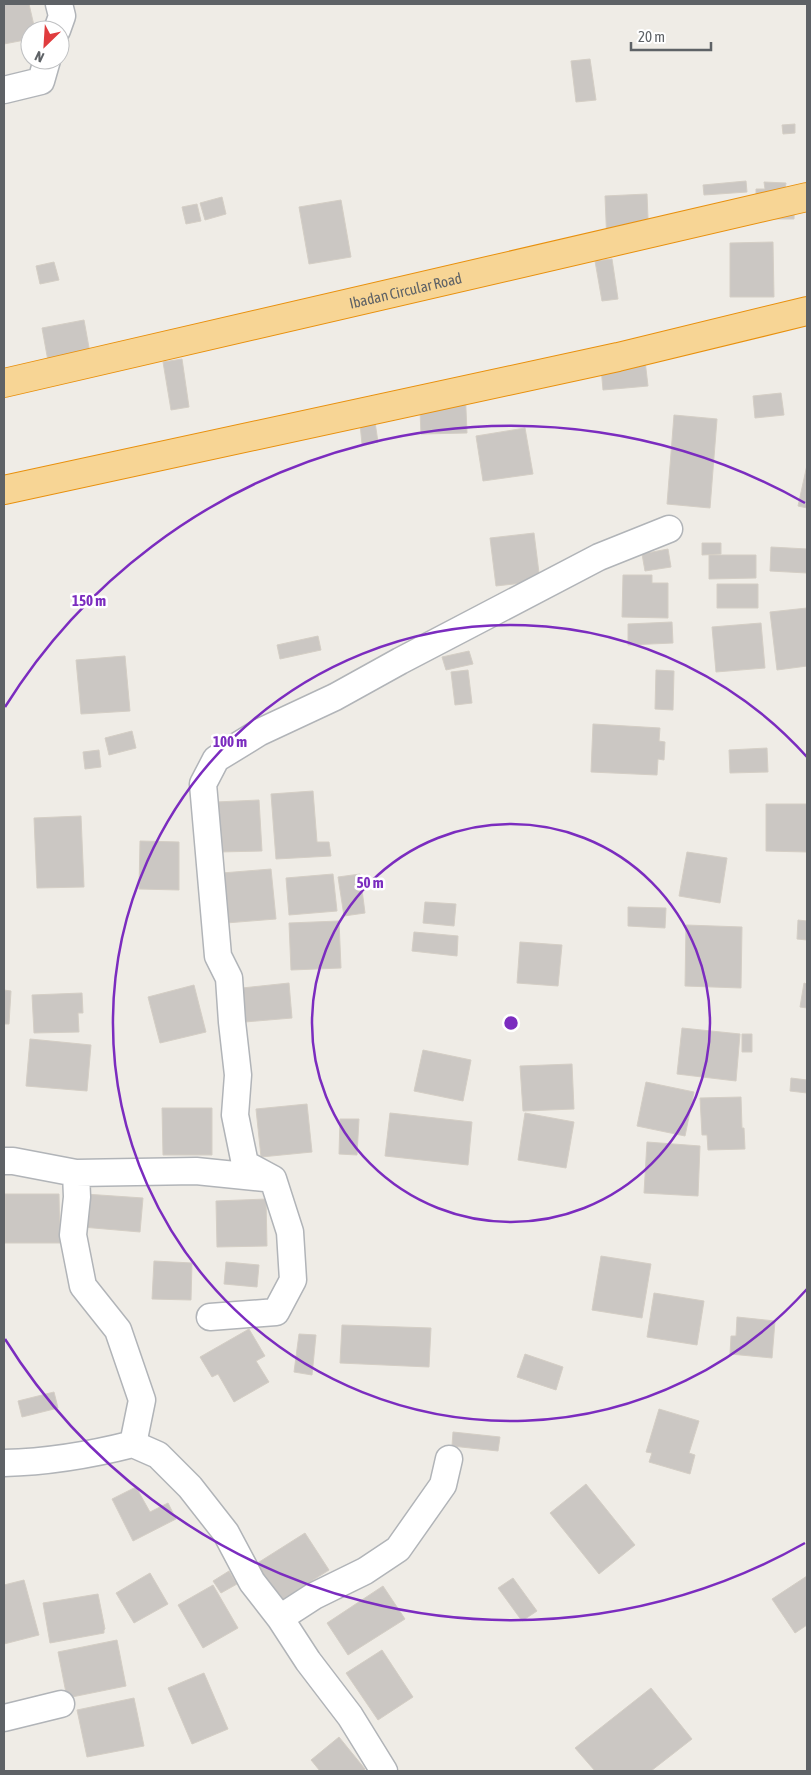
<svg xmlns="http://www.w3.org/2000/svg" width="811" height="1775" viewBox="0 0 811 1775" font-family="'Asap Condensed',sans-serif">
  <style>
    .building { fill: #cbc7c3; stroke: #d4cec5 }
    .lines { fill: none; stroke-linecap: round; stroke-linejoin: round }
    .street-casing { stroke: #b1b4b8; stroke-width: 29 }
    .highway-casing { stroke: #e8900d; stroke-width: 30 }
    .street { stroke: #fff; stroke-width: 26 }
    .highway { stroke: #f7d595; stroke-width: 28 }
    .ring { fill: none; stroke: #7b2cbf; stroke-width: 2.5 }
    .labels { text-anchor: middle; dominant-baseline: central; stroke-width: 5; stroke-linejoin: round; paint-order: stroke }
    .street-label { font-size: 15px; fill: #5e6266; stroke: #fff }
    .centre { fill: #7b2cbf; stroke: #fff; stroke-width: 2.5 }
    .ring-label { font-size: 15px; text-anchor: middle; font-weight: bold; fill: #7b2cbf; stroke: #fff; stroke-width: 5; stroke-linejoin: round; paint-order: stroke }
  </style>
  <rect width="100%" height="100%" fill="#efece6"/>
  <path class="building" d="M4,4H29L35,30H30V39L4,44Z
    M590,59L596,100L576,102L571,61Z
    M795,124V133L783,134L782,125Z
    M746,181L747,192L704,195L703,185Z
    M764,182L786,183L785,189H795L794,219H756V189H765Z
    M647,194L649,243L607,244L605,196Z
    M222,197L226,214L205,220L200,203Z
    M341,200L351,257L309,264L299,207Z
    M197,204L201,221L186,224L182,207Z
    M773,242L774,297H730V243Z
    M612,259L618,299L602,301L595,261Z
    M54,262L59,280L40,284L36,266Z
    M84,320L90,353L48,361L42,328Z
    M644,352L648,386L603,390L600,356Z
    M182,359L189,407L171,410L163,362Z
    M465,386L467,433L421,434L419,388Z
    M781,393L784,415L755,418L753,396Z
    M674,415L717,419L710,508L667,504Z
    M375,422L378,442L362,444L360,424Z
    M525,428L533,474L483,481L476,436Z
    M807,465V508L798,506Z
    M534,533L540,581L496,586L490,538Z
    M702,543H721V554L702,555Z
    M771,547L807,549V573L770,571Z
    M668,549L671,567L645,571L642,554Z
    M709,555H756V578L709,579Z
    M623,575H652V583H668V618L622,617Z
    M717,584H758V608H717Z
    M807,608V666L777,670L770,612Z
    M672,622L673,643L628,645V624Z
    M761,623L765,668L716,672L712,627Z
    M318,636L321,650L280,659L277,645Z
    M469,651L473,664L446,670L442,657Z
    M125,656L130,711L81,714L76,660Z
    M468,670L472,703L455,705L451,672Z
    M656,670L674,671L673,710L655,709Z
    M593,724L660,728L659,741L665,742L664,760L658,759L657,775L591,772Z
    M132,731L136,748L109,755L105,738Z
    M767,748L768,772L730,773L729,750Z
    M99,750L101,767L85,769L83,752Z
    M313,791L317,842H329L331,856L276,859L271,794Z
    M259,800L262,851L219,852L216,802Z
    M766,804H807V852L766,851Z
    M81,816L84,887L37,888L34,818Z
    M140,841L179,842V890L139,889Z
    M687,852L727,858L720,903L679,896Z
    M271,869L276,919L226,923L222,873Z
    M333,874L337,911L289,915L286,878Z
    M360,874L365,913L344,916L338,877Z
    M425,902L456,904L454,926L423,923Z
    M628,907L666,908L665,928L628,926Z
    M798,920L807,921V940L797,939Z
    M339,921L341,968L291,970L289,923Z
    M686,925L742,927L741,988L685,986Z
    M414,932L458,936L457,956L412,951Z
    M520,942L562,945L558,986L517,983Z
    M289,983L292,1018L245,1022L242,988Z
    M804,983L807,984V1008L800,1007Z
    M194,985L206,1032L160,1043L148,997Z
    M4,990L11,991L9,1024H4Z
    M82,993L83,1013H78L79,1032L34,1033L32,995Z
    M682,1028L740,1034L736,1081L677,1074Z
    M742,1034H752V1052H742Z
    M30,1039L91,1045L87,1091L26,1086Z
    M423,1050L471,1060L463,1101L414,1091Z
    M572,1064L574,1109L523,1111L520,1066Z
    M791,1078L807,1080V1093L790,1091Z
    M646,1082L694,1092L685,1136L637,1126Z
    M741,1097L742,1128H744L745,1149L708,1150L707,1135H702L700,1098Z
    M307,1104L312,1152L261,1157L256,1109Z
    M162,1108H212V1155H163Z
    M390,1113L472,1122L468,1165L385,1156Z
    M525,1113L574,1122L566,1168L518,1160Z
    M340,1119H359L357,1155L339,1154Z
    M647,1142L700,1146L698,1196L644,1193Z
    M5,1194H59L60,1243H5Z
    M85,1194L143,1198L140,1232L82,1227Z
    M266,1199L267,1246L217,1247L216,1201Z
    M601,1256L651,1264L642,1318L592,1310Z
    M154,1261L192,1263L191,1300L152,1299Z
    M226,1262L259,1265L257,1287L224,1284Z
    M654,1293L704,1301L697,1345L647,1337Z
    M737,1317L775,1321L772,1358L730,1354L731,1336H736Z
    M342,1325L431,1328L429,1367L340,1363Z
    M249,1329L265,1356L256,1361L269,1382L234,1402L218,1374L212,1377L200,1357Z
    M299,1334L316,1335L312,1375L294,1372Z
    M525,1354L563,1367L556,1390L517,1377Z
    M54,1392L58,1408L22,1417L18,1401Z
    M659,1409L699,1421L689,1453L695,1455L690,1474L649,1462L652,1453L646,1452Z
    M453,1432L500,1437L498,1451L452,1446Z
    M586,1484L635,1545L599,1574L550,1513Z
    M136,1487L150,1512L168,1503L176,1519L133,1541L112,1499Z
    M305,1533L329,1570L280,1601L256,1564Z
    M229,1571L237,1584L221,1593L213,1581Z
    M150,1573L168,1604L134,1623L116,1593Z
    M807,1576V1625L795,1633L772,1599Z
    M513,1578L537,1611L522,1621L498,1588Z
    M24,1580L39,1635L4,1644V1585Z
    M213,1585L238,1628L203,1648L178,1605Z
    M383,1586L405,1619L348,1655L327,1623Z
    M98,1594L105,1629L104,1630V1633L50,1643L43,1603Z
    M117,1640L126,1686L67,1698L58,1652Z
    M382,1650L413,1697L378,1720L346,1673Z
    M204,1673L228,1729L192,1744L168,1688Z
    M651,1688L692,1739L651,1771H595L575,1748Z
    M134,1698L144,1746L87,1757L77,1710Z
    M339,1737L365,1769L363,1771H320L311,1760Z"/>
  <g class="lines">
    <defs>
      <path id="street" d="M57,30L62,16L59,4
        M4,90L41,81L47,60
        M4,1161H13L76,1173L77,1197L73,1235L83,1286L118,1330L142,1400L133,1444C90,1455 48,1462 4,1463
        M76,1173L196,1171L265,1178
        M210,1317L276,1312L293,1280L290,1232L273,1179L245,1164L235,1115L238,1075L232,1022L229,978L218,956L203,784L216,759L260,732L335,697L400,661L599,557L669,529
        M133,1444L158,1455L190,1487L226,1533L252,1582L280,1618L308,1661L350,1716L384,1771
        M280,1618L314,1596L365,1571L398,1549L443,1485L449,1459
        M4,1718L61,1704"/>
      <g id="highway">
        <path id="s1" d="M4,383L807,197"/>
        <path d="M4,490L618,357L807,311"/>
      </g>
    </defs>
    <use href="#street" class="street-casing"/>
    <use href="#highway" class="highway-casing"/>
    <use href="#street" class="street"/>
    <use href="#highway" class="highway"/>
  </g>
  <g class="ring">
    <circle cx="511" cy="1023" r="199"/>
    <path d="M807 1289A398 398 0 1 1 807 757"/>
    <path d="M805 1543A597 597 0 0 1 5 1339M5 707A597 597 0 0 1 805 503"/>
  </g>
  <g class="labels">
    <g class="street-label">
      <text stroke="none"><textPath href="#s1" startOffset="412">Ibadan Circular Road</textPath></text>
    </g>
  </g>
  <circle cx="511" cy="1023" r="8" class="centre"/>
  <g class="ring-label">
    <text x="89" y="606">150 m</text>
    <text x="230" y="747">100 m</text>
    <text x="370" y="888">50 m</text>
  </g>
  <rect width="811" height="1775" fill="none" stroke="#5e6266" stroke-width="10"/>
  <g transform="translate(45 45) rotate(205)"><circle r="24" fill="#ffffff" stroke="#bfc0c2"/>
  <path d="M0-4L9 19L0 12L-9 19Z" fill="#e03c3e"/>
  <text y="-8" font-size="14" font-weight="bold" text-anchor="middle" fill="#5e6266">N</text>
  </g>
  <path d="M631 42v8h80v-8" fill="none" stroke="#5e6266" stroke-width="2.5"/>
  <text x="638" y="42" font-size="15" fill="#5e6266" stroke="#ffffff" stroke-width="4" paint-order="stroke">20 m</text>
</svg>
